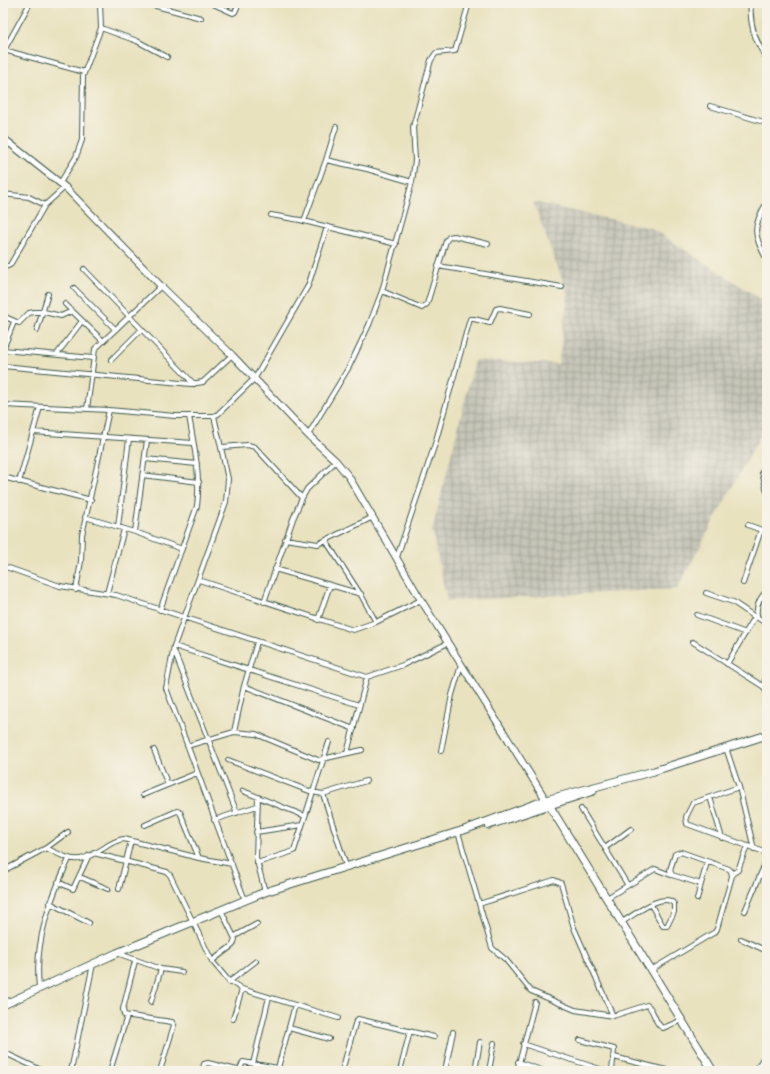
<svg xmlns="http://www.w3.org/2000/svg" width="770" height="1074" viewBox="0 0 770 1074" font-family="'Old Standard TT',serif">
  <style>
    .industrial { fill: url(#industrial-grid) }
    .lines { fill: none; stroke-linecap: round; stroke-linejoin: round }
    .street-casing { stroke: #3d5649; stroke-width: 6 }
    .secondary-casing { stroke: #3d5649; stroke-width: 8 }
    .highway-casing { stroke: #3d5649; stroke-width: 9 }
    .street { stroke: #fff; stroke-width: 4 }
    .secondary { stroke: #fff; stroke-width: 6 }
    .highway { stroke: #fff; stroke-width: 7 }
  </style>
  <defs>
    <pattern id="industrial-grid" width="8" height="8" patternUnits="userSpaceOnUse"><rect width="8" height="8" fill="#c6c5b8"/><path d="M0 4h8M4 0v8" fill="none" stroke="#a0a196"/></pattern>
  </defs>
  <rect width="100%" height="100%" fill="#f7f3e8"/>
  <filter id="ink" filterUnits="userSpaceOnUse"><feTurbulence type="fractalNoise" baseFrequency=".025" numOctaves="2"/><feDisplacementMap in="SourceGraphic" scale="8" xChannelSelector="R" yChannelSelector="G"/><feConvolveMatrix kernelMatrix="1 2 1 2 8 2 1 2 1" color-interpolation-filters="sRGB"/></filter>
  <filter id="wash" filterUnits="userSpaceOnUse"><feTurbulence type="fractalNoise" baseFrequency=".012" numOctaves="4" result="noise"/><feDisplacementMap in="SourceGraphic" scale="16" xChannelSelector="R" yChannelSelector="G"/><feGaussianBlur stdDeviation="0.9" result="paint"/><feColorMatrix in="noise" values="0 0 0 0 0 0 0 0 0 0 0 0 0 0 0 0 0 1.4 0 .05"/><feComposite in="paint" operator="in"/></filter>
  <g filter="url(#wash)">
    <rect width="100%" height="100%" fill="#e9e2bf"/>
    <path class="industrial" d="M533,202L651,228L767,303V338L762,432L677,589L447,601L432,531L475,360L558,364L568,295Z"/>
  </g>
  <g filter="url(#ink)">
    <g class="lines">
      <defs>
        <path id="street" d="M145,3L201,18
          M211,3L233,13L235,12L239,3
          M751,3C749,23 756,43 767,59
          M101,28L137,41L167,57
          M4,50L84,72
          M3,52L30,3
          M710,106L767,123
          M326,160L367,169L412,182
          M60,183L76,157L82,140L83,76L101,28L100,3
          M3,194L29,197L45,205
          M767,202C752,229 753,233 767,260
          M271,215L300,220L396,244
          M304,221L326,160L336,127
          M438,266L562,287
          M3,268L10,265L45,205L65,187
          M84,269L194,384
          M74,288L115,329
          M382,291L422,308L427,304L446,241L449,237L454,236L488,244
          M65,304L103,341
          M3,316L19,323L29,313L34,312H44L61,316L72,311
          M37,330L48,294
          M3,349L14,322
          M3,350L93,358
          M57,354L82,321
          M111,360L141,330
          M3,366L191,384L203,382L232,355
          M3,405L109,410L175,416H214L218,414L255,378L308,286L327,227
          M87,409L95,349L161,286
          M214,416L228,479L226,502L174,646L166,688L245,900
          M33,432L193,443
          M308,435L349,367L369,325L382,291L412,182L415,160L413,127L431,60L436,53L455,51L469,3
          M222,447L248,445L255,447L302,498
          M145,459L197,464
          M762,472L767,492
          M142,475L199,482
          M3,477L91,500
          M19,482L40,407
          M85,517L135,532L182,549
          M748,525L767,532
          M118,527L129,439
          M135,532L147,440
          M285,539L318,544L373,517
          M326,541L361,595L376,622
          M397,557L435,444L470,319H474L490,323L496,309L500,308L530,314
          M3,566L60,586L116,595L367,677L403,665L448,643
          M275,569L361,594
          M199,580L353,630L376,622L421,600
          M743,583L761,530
          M76,590L81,561L82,535L109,410
          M767,591C760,597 754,609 758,618L767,624
          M107,593L124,529
          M706,593L733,602L755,617
          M264,602L293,519L302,498L307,489L336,461
          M160,610L197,506C201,476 194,446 189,416
          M697,615L746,633
          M318,620L330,585
          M693,642L764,687
          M174,646L359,705
          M174,651L237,813
          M727,664L756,615
          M767,667L764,687L767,694
          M244,686L354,729
          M234,732L244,686L257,642
          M187,746L234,732L256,734L318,760L362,750
          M726,748L739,787L754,849
          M154,750L168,785
          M441,751L452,695L461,665
          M347,753L367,677
          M228,760L312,792L323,794L366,781
          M739,787L693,803L686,817L687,824L767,853
          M243,791L305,816
          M323,794L346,866
          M143,795L197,773
          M258,797L256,857L265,892
          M710,797L722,838
          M581,809L627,884
          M214,820L257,806
          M145,825L177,811L180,812L199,858
          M256,832L302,825
          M458,832L492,948L506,960L531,991L575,1010L613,1016L647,1005C655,1010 654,1024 663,1028L682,1020
          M46,848C73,861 77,865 104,848C111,843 116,840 124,839L199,858L232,864
          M605,848L631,829
          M94,853L167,872L170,875L212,961L228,980L242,989L338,1018
          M257,863L294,851L329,742
          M3,871L46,848L68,832
          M732,874L738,870L747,846
          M80,877L108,889
          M58,882L73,889L89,855
          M119,889L131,841
          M607,898L655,869L671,875
          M697,899L707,862
          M50,903L89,923
          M479,904L554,880L561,883L574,928L613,1016
          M745,911L767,859
          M622,922C633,916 664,890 674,904V912L667,926H663L651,905
          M235,936L257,924
          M741,939L767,951
          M117,953L161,969L182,972
          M135,961L123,1009L124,1015L172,1022L174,1025L160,1071
          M212,961L233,945L235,939L221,910
          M651,970L715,932L717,929L732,876L731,871L729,869L681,852L675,854L670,870L672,875L701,884
          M229,982L256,961
          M39,987C34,942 50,900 69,859
          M151,1002L161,969
          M233,1019L242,989
          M289,1028L329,1039
          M580,1040L614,1049L612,1071
          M523,1044L606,1071
          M3,1052L43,1071
          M614,1057L666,1070
          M518,1062L544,1071
          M253,1064L269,997
          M71,1071L93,964
          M110,1071L127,1016
          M202,1071L204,1064L208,1063L237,1070L240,1069L243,1062L278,1068L295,1005
          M342,1071L355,1024L358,1019L434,1037
          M400,1071L410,1031
          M445,1071L453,1032
          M475,1071L480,1042
          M489,1071L494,1043
          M517,1071L535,1002
          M755,1071L767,1052"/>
        <path id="secondary" d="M3,138L65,187L161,286L232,355L308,435L336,461L349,477L421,600L546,800"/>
        <path id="highway" d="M546,800L713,1071
          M489,825L593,791
          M3,1005L117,953L265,892L464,830L546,800L654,771L767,735"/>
      </defs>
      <use href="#street" class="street-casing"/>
      <use href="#secondary" class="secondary-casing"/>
      <use href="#highway" class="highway-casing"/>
      <use href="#street" class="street"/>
      <use href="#secondary" class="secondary"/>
      <use href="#highway" class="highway"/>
    </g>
  </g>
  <rect width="770" height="1074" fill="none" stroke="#f7f3e8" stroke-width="16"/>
</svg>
